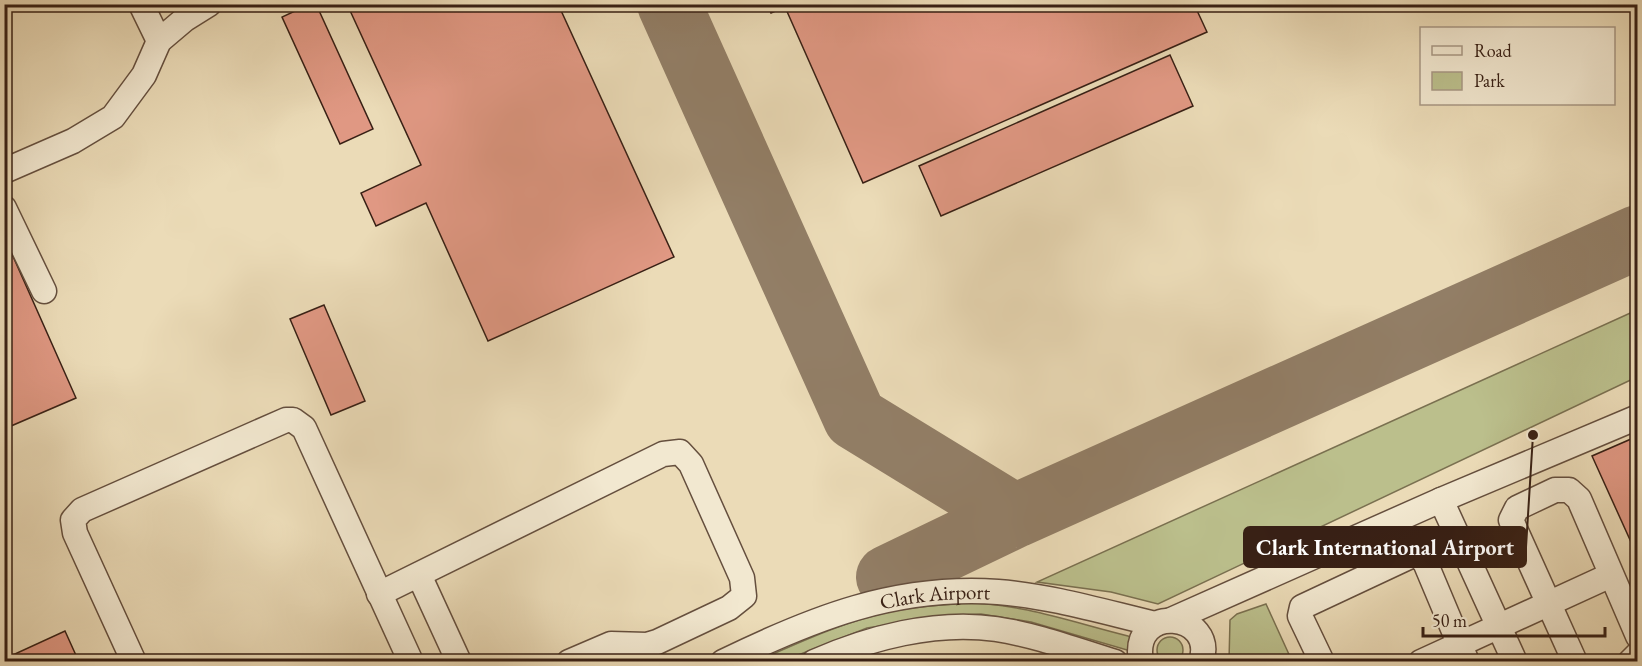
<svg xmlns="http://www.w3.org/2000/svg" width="1642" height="666" viewBox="0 0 1642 666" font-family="'EB Garamond',serif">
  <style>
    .green { fill: #bbbf8c; stroke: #7a7050; stroke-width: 1.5 }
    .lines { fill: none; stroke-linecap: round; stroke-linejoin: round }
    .taxiway { stroke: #927e66; stroke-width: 64 }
    .building { fill: #e09883; stroke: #382015; stroke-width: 1.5 }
    .minor-casing { stroke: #654f3e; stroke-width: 27 }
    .minor { stroke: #f2e8d0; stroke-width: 24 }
    .labels { text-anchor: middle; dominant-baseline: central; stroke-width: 4.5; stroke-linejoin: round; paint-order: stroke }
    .street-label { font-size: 21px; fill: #382015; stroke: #f2e8d0 }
    .leader { fill: none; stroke: #382015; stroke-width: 2 }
    .callout-dot { fill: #382015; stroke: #f2e8d0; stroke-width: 2 }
    .callout { fill: #382015; stroke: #382015; stroke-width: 2 }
    .callout-label { font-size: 22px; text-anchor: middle; font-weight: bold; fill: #fff }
  </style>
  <rect width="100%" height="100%" fill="#ebdbb7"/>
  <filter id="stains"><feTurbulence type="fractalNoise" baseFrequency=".00333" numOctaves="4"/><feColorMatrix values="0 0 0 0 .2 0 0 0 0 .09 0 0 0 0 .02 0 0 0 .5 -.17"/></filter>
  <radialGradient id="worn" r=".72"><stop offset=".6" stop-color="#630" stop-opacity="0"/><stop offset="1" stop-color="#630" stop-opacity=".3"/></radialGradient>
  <path class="green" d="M1637,310V377L1158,604L1111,592L1037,582Z
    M966,603C1020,603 1075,623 1128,636L1134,639V648L1127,650L1031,622L981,614L943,616L867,628L783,661L755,662C800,642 845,621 893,611C917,606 942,605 966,603Z
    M1266,604L1292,661H1229L1230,620L1237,614Z
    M1157 650a13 13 0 1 1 26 0a13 13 0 1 1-26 0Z"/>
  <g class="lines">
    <path class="taxiway" d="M669,4L855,418L1015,516
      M888,577L1015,516L1638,237"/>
  </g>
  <path class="building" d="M310,4H316L373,129L340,144L282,17Z
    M347,4H558L674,257L488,341L426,203L376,226L361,193L421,165Z
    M767,4H1194L1207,32L863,183L785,7L771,13Z
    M1170,55L1193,106L941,216L919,166Z
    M4,236L76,398L4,429Z
    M324,305L365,401L331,415L290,319Z
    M1638,436V539L1631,542L1592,456Z
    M65,631L79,662H4V659Z"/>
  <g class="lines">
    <defs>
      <g id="minor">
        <path d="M141,4L159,41"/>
        <path d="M4,171L73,141L113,117L144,75L159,41L185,19L209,4"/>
        <path d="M4,208L44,291"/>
        <path d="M1441,500L1515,662"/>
        <path d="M419,575L459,662"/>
        <path d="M379,594L663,454L680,452L691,464L742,578L744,596L729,608L657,642L647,645L611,644L569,662"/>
        <path d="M1171,620L1441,500L1638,417"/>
        <path d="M134,662L75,533L73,520L82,510L286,420H293L304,428L411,662"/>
        <path id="s1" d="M723,662C813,618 896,585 998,592C1051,596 1104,612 1155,624"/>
        <path d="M814,662C869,638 936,620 996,629C1036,635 1076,650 1115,662"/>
        <path d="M1141,662C1130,602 1218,612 1201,662"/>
        <path d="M1322,662L1300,616L1302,607L1413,555L1418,556L1425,562L1467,662"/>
        <path d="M1421,662L1611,575"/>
        <path d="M1575,662L1511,520L1517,508L1555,490H1569L1579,499L1638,636"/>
        <path d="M1630,662L1638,654"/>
      </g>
    </defs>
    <use href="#minor" class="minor-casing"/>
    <use href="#minor" class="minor"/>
  </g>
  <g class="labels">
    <g class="street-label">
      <text stroke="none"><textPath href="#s1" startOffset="224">Clark Airport</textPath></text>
    </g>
  </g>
  <path class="leader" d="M1533 435L1526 547"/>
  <circle class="callout-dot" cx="1533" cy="435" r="6"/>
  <rect class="callout" x="1244" y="527" width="282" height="40" rx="6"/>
  <g class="callout-label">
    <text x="1385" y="555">Clark International Airport</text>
  </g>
  <rect width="1642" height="666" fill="none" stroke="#ebdbb7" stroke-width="24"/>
  <rect x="6" y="6" width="1630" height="654" fill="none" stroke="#382015" stroke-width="3"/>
  <rect x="12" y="12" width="1618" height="642" fill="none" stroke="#382015" stroke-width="1.5"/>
  <rect x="1420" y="27" width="195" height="78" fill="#f2e8d0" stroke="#a89885" stroke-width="1.5"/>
  <rect x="1432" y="46" width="30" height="9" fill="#f2e8d0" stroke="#a89885" stroke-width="1.5"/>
  <text x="1474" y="57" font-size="18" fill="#382015">Road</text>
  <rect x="1432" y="72" width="30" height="18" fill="#bbbf8c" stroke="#a89885" stroke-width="1.5"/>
  <text x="1474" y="87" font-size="18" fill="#382015">Park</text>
  <path d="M1423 627v9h182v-9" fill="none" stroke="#382015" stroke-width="3"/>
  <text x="1432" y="627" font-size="18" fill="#382015" stroke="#f2e8d0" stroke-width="4.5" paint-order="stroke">50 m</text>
  <rect width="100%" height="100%" filter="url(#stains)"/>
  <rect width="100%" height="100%" fill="url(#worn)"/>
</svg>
